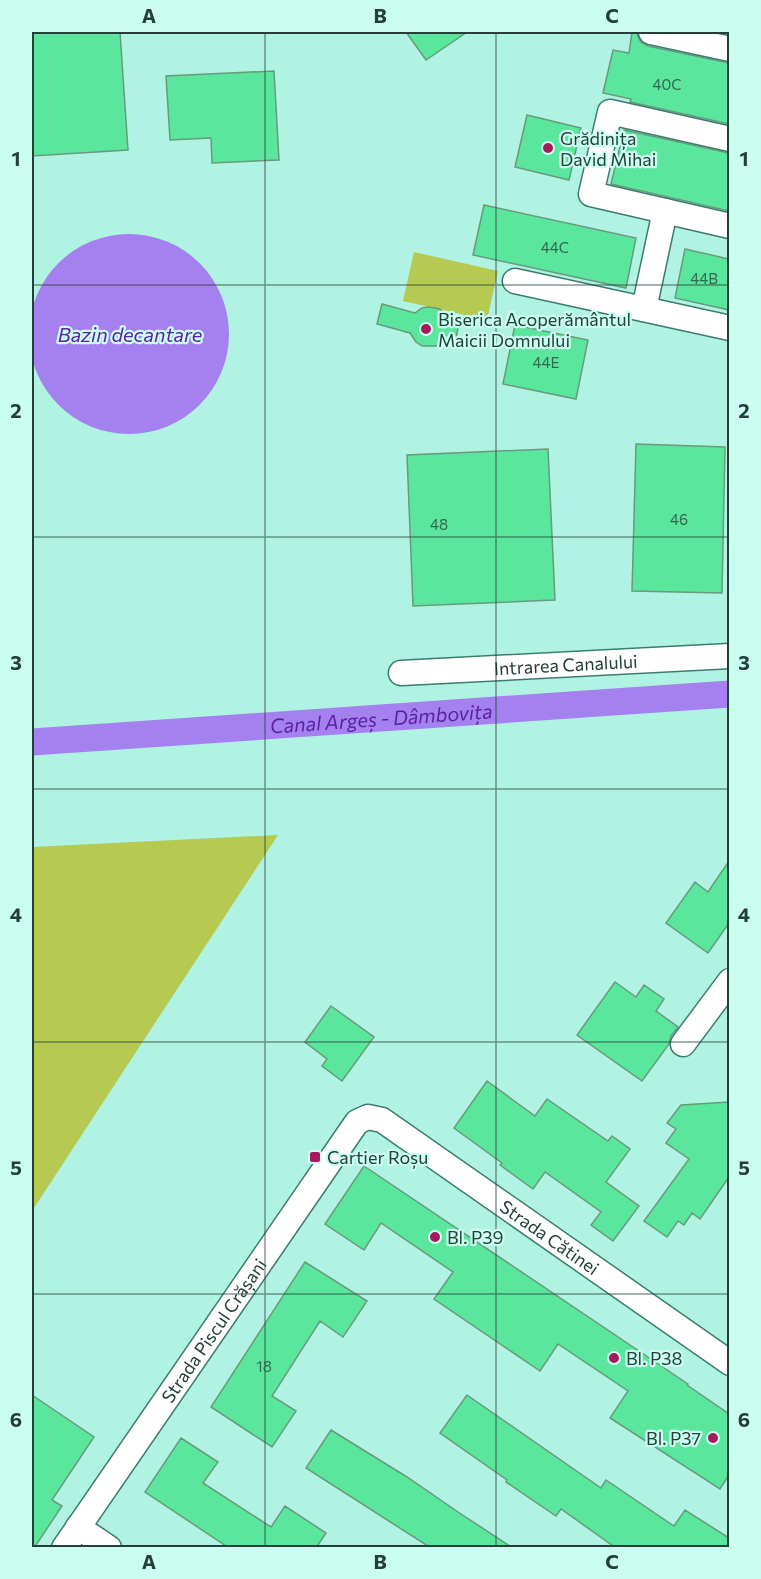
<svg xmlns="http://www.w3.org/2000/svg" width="761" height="1579" viewBox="0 0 761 1579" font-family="Commissioner,sans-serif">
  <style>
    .green { fill: #b6c950 }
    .water { fill: #a581ef }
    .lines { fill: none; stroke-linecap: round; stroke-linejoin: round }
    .canal { stroke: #a581ef; stroke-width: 27 }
    .building { fill: #5be69d; stroke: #689a7c; stroke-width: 1.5 }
    .street-casing { stroke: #3c7c6e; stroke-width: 27 }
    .street { stroke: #fff; stroke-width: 24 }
    .grid { fill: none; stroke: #243f38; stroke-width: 1.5; stroke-opacity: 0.55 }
    .poi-dot { fill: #a51a5f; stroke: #cafef0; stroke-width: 2 }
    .labels { text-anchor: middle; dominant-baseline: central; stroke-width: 4.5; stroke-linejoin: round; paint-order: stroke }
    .number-label { font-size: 15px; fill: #326951 }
    .poi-label { font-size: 18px; fill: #243f38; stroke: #cafef0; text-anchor: start }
    .street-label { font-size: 18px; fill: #243f38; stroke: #cafef0 }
    .water-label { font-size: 20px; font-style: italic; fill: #5a21a2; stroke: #cafef0 }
    .neatline { fill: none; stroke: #243f38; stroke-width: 2 }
    .grid-label { font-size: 20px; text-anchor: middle; font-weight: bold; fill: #243f38 }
  </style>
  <rect width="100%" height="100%" fill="#b1f3e3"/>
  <path class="green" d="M414,252L498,271L487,320L403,301Z
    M278,835L32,1211V847Z"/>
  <path class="water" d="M29 334a100 100 0 1 1 200 0a100 100 0 1 1-200 0Z"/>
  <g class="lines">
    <path class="canal" id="s1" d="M32,742L730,694"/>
  </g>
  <path class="building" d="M32,32H120L128,150L32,156Z
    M406,32H467L426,60Z
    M632,32H637L638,37L641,42L648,46L729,63V124L630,102L631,99L603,93L613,50L629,53Z
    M274,71L279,160L212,163L211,138L170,140L166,76Z
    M527,115L581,128L569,180L515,167Z
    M624,130L729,153V211L611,184Z
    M484,205L636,238L626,288L473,255Z
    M685,249L729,259V310L675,298Z
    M382,304L415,313L422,308L428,307L440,309L448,319L459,323L455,344L443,342L436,346H422L416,342L410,333L377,324Z
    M515,325L588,340L576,399L503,384Z
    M636,444L725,447L722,593L632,591Z
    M548,449L555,600L413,606L407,455Z
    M729,861V923L708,953L666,923L695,882L708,892Z
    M615,982L636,997L644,985L664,999L656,1011L678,1027L671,1036L669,1044L642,1081L577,1035Z
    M331,1006L374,1037L342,1081L322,1066L327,1059L305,1042Z
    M487,1081L535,1116L547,1099L608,1141L612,1136L630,1149L606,1182L639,1206L613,1241L591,1225L601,1212L545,1172L533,1189L500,1165L502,1163L454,1128Z
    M729,1102V1177L700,1219L692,1213L684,1225L678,1221L667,1237L644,1221L689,1159L666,1143L676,1129L667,1123L681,1105Z
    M364,1166L688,1384L687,1385L729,1414V1475L720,1489L610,1418L628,1391L558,1344L540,1371L434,1299L453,1272L381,1223L364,1250L325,1224Z
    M305,1262L367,1301L343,1337L320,1321L272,1396L296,1411L272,1447L211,1407Z
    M32,1395L94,1437L52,1500L62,1506L34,1548H32Z
    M467,1395L601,1488L606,1480L674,1526L685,1510L729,1538V1548H616L561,1509L556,1516L506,1482L507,1480L440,1433Z
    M331,1430L407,1477L461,1514L513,1548H431L306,1468Z
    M181,1438L218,1462L203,1483L271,1527L285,1506L326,1533L316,1548H229L145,1492Z"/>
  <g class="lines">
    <defs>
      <g id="street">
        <path d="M651,32L730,49"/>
        <path d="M730,139L610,112L591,194L730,226"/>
        <path d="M515,281L730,328"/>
        <path d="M644,309L665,211"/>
        <path id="s2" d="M401,673L730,656"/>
        <path d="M683,1044L730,981"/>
        <path d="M78,1527L109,1548"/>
        <path id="s3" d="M64,1548L357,1122L368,1117L382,1120L730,1363"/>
      </g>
    </defs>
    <use href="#street" class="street-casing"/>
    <use href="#street" class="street"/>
  </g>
  <path class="grid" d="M265,32V1548M496,32V1548M32,285H730M32,537H730M32,789H730M32,1042H730M32,1294H730"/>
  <g class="poi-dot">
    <circle cx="548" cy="148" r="6"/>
    <circle cx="426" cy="329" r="6"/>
    <rect x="309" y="1151" width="12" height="12" rx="3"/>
    <circle cx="435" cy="1237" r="6"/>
    <circle cx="614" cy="1358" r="6"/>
    <circle cx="713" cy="1438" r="6"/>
  </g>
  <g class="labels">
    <g class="number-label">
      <text x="667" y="84">40C</text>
      <text x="555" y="247">44C</text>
      <text x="704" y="278">44B</text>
      <text x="546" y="362">44E</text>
      <text x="679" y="519">46</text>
      <text x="439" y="524">48</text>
      <text x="264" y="1366">18</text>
    </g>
    <g class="poi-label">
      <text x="560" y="138">Grădinița<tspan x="560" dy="21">David Mihai</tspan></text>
      <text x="438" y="319">Biserica Acoperământul<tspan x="438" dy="21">Maicii Domnului</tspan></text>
      <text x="327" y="1157">Cartier Roșu</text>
      <text x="447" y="1237">Bl. P39</text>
      <text x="626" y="1358">Bl. P38</text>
      <text x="701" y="1438" text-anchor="end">Bl. P37</text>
    </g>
    <g class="street-label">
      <text stroke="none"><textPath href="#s2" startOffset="165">Intrarea Canalului</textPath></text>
      <text stroke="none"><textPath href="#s3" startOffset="748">Strada Cătinei</textPath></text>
      <text stroke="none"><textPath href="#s3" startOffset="264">Strada Piscul Crășani</textPath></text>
    </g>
    <g class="water-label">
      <text x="130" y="334">Bazin decantare</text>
      <text stroke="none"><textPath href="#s1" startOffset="350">Canal Argeș - Dâmbovița</textPath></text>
    </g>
  </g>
  <rect width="761" height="1579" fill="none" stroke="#cafef0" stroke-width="66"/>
  <rect x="33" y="33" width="695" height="1513" class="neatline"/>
  <g class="grid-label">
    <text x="149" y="23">A</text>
    <text x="380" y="23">B</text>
    <text x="612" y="23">C</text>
    <text x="16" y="166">1</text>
    <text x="744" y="166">1</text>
    <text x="16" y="418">2</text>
    <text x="744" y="418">2</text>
    <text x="16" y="670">3</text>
    <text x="744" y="670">3</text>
    <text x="16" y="922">4</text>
    <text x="744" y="922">4</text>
    <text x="16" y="1175">5</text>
    <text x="744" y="1175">5</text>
    <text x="16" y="1427">6</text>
    <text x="744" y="1427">6</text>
    <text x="149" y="1569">A</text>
    <text x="380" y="1569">B</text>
    <text x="612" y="1569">C</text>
  </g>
</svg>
